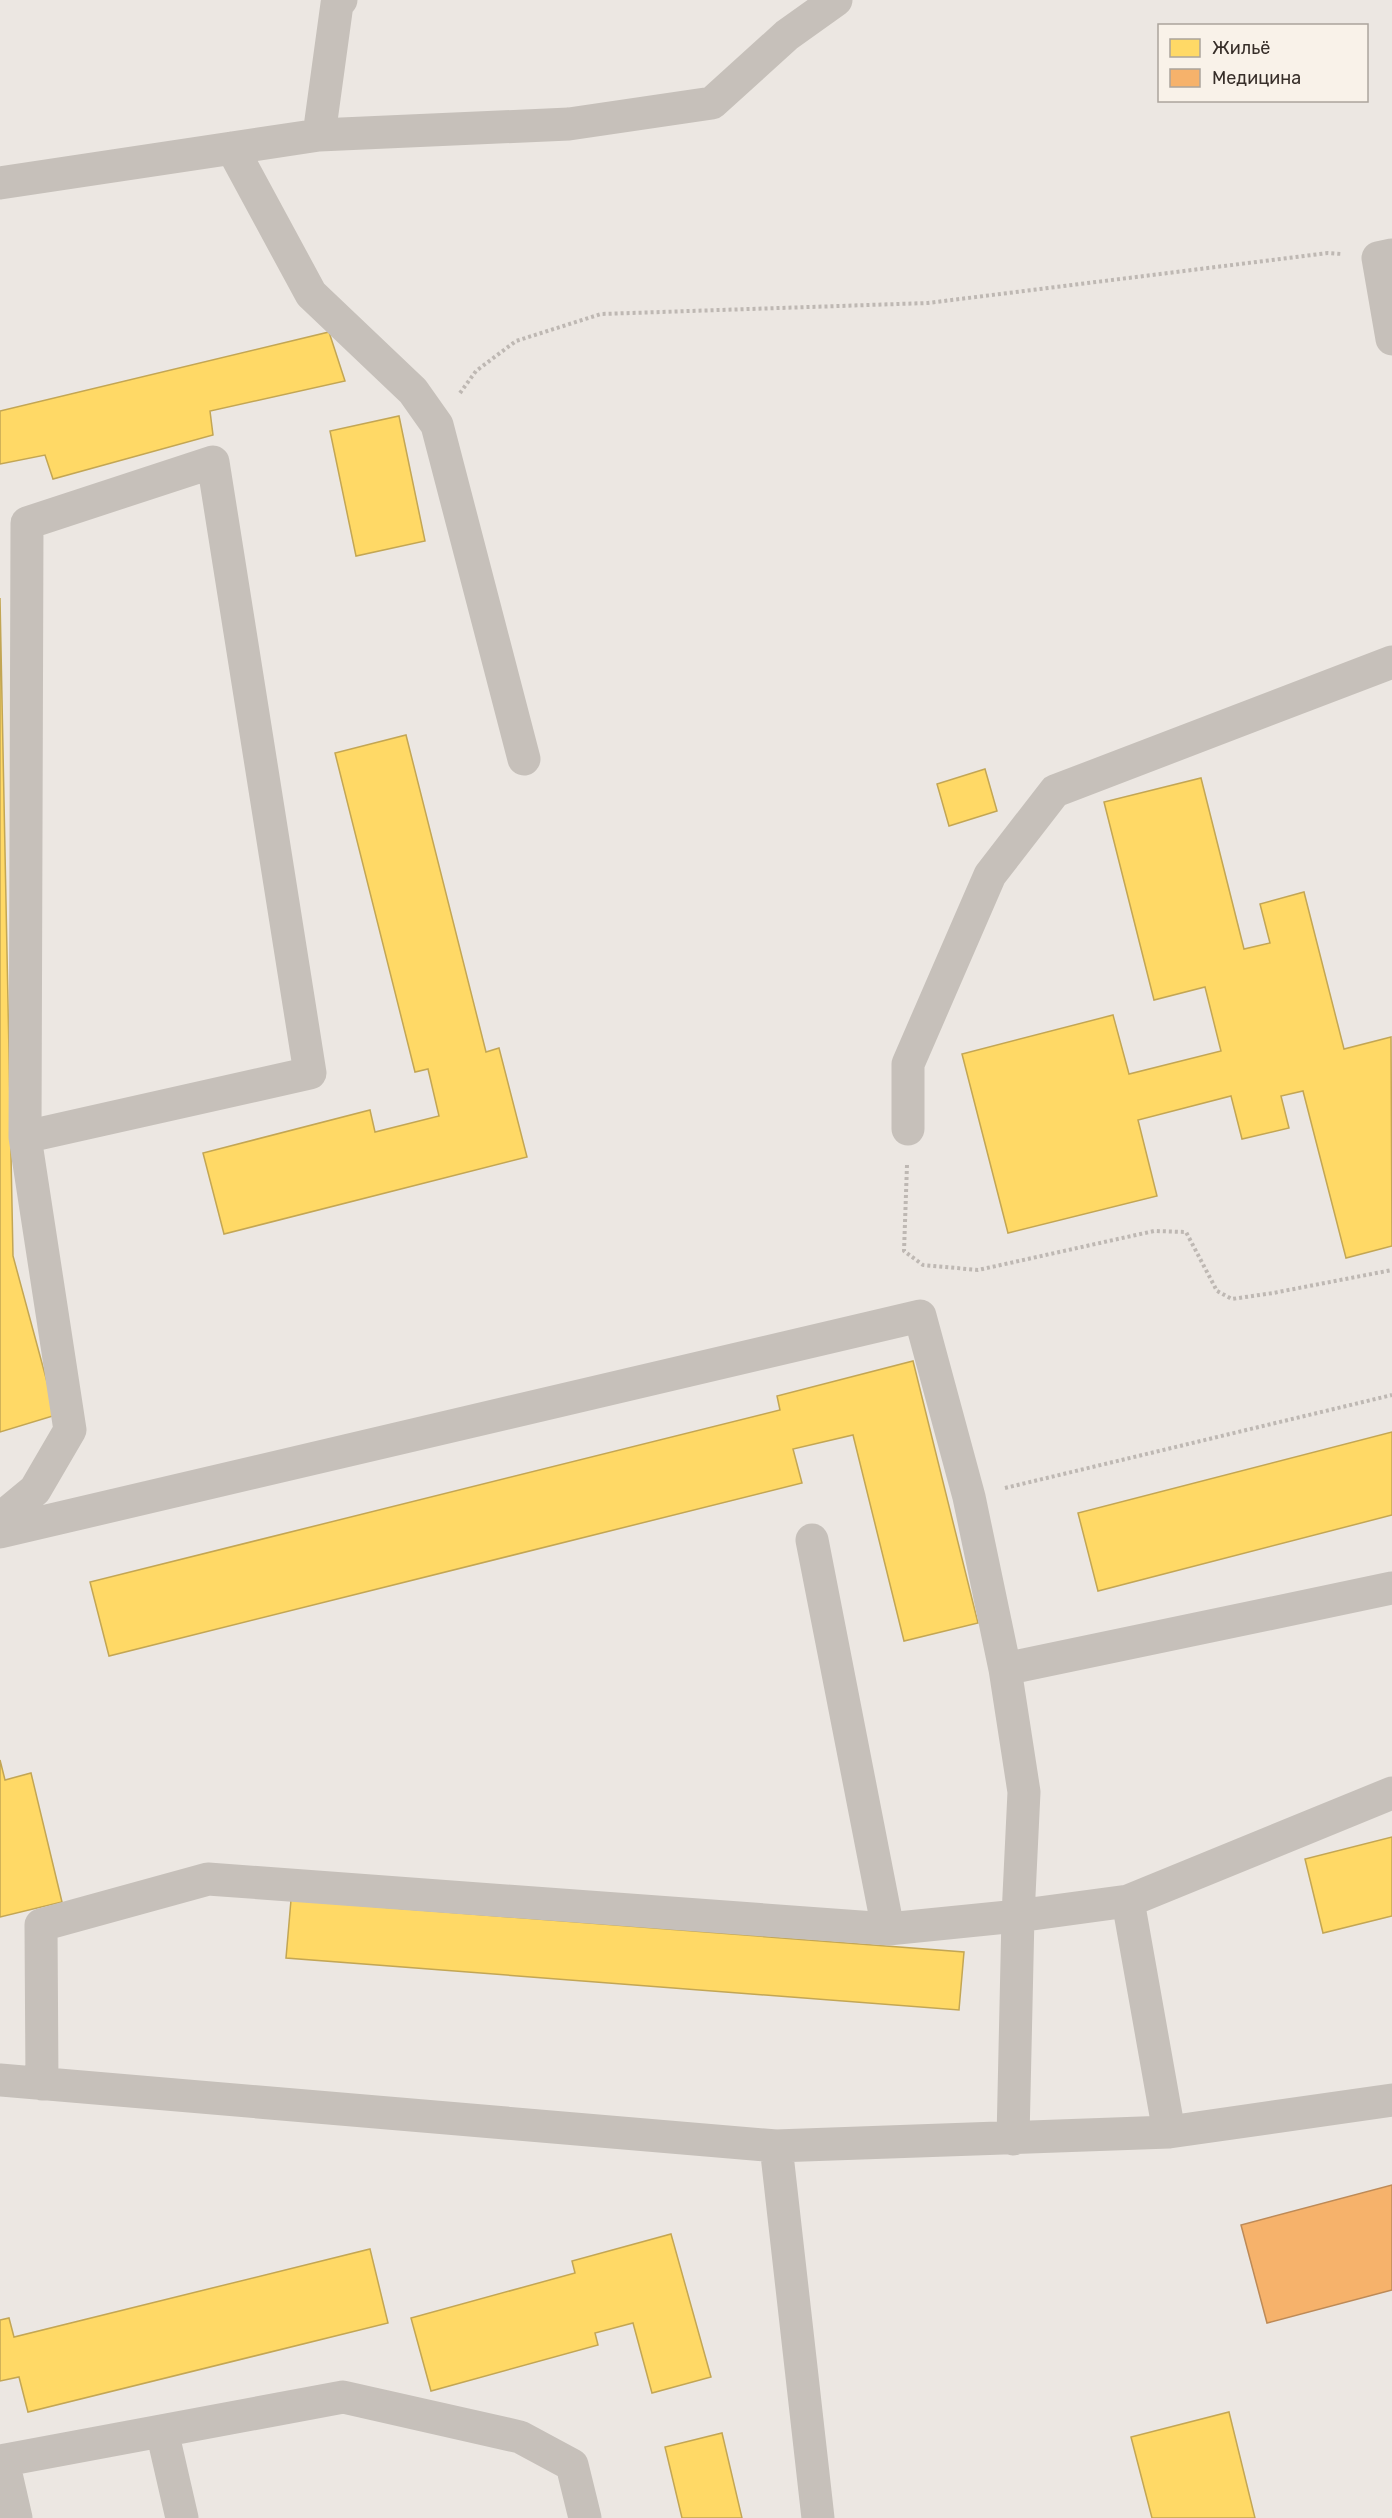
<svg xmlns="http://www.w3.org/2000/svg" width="1392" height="2518" viewBox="0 0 1392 2518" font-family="Rubik,sans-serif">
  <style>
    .homes { fill: #ffd966; stroke: #c3a654; stroke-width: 1.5 }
    .health { fill: #f6b26b; stroke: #bd8a57; stroke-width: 1.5 }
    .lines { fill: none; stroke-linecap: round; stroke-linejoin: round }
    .path { stroke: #beb8b3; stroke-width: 4; stroke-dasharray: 3 3; stroke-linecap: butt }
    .minor { stroke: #c6c0ba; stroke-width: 33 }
  </style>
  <rect width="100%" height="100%" fill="#ece7e2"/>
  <path class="homes" d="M329,332L345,381L210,411L213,435L53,479L45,455L0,464V411Z
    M399,416L425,541L356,556L330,431Z
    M0,598L13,1256L56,1415L0,1432Z
    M406,735L486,1052L499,1048L527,1157L224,1234L203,1153L370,1110L375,1132L439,1116L428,1069L415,1072L335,753Z
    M985,769L997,811L949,826L937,784Z
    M1201,778L1244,949L1270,943L1260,904L1304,892L1344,1049L1391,1037L1392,1246L1346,1258L1303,1091L1281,1096L1289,1128L1242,1139L1231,1096L1138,1120L1157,1196L1008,1233L962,1054L1113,1015L1129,1074L1221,1051L1205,987L1154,1000L1104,802Z
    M913,1361L978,1623L904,1641L853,1435L793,1449L802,1483L109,1656L90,1582L780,1410L777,1396Z
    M1392,1432V1515L1098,1591L1078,1513Z
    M0,1760L5,1780L31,1773L62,1902L0,1917Z
    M1392,1837V1916L1323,1933L1305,1859Z
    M291,1900L964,1952L959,2010L286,1958Z
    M671,2234L711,2377L652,2393L633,2323L595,2333L598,2345L431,2391L411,2318L575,2273L572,2261Z
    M370,2249L388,2323L28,2412L19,2377L0,2381V2320L9,2318L14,2337Z
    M1229,2412L1255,2518H1152L1131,2437Z
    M722,2433L742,2518H682L665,2447Z"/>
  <path class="health" d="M1392,2185V2290L1267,2323L1241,2225Z"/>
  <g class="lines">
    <path class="path" d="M460,393L476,371L516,341L601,314L928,303L1328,253L1342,254
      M907,1165L904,1251L923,1265L978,1270L1154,1231L1186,1232L1217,1291L1232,1299L1273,1293L1392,1270
      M1005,1488L1392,1395"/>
    <path class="minor" d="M319,135L337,4L341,0
      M232,148L311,294L413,391L437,425L524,759
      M0,183L319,135L569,124L712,103L787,35L836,0
      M1392,255L1378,258L1392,339
      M908,1129V1064L990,875L1055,791L1392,662
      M0,1519L35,1490L70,1430L25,1137L310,1073L213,462L27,523L25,1137
      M0,1532L920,1316L969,1497L1005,1669L1024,1792L1018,1916L1013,2139
      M812,1540L888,1929
      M1005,1669L1392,1588
      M0,2080L776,2146L1169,2132L1392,2100
      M42,2084L41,1925L208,1879L888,1929L1018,1916L1128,1901
      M1169,2132L1128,1901L1392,1793
      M776,2146L818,2518
      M162,2431L182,2518
      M0,2461L343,2397L520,2437L572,2465L585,2518
      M3,2461L16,2518"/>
  </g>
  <rect x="1158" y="24" width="210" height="78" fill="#f9f2e9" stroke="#aba49c" stroke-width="1.5"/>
  <rect x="1170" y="39" width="30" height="18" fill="#ffd966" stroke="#aba49c" stroke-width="1.5"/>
  <text x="1212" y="54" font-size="18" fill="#372e29">Жильё</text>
  <rect x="1170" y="69" width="30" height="18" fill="#f6b26b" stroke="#aba49c" stroke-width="1.5"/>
  <text x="1212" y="84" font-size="18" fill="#372e29">Медицина</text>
</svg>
